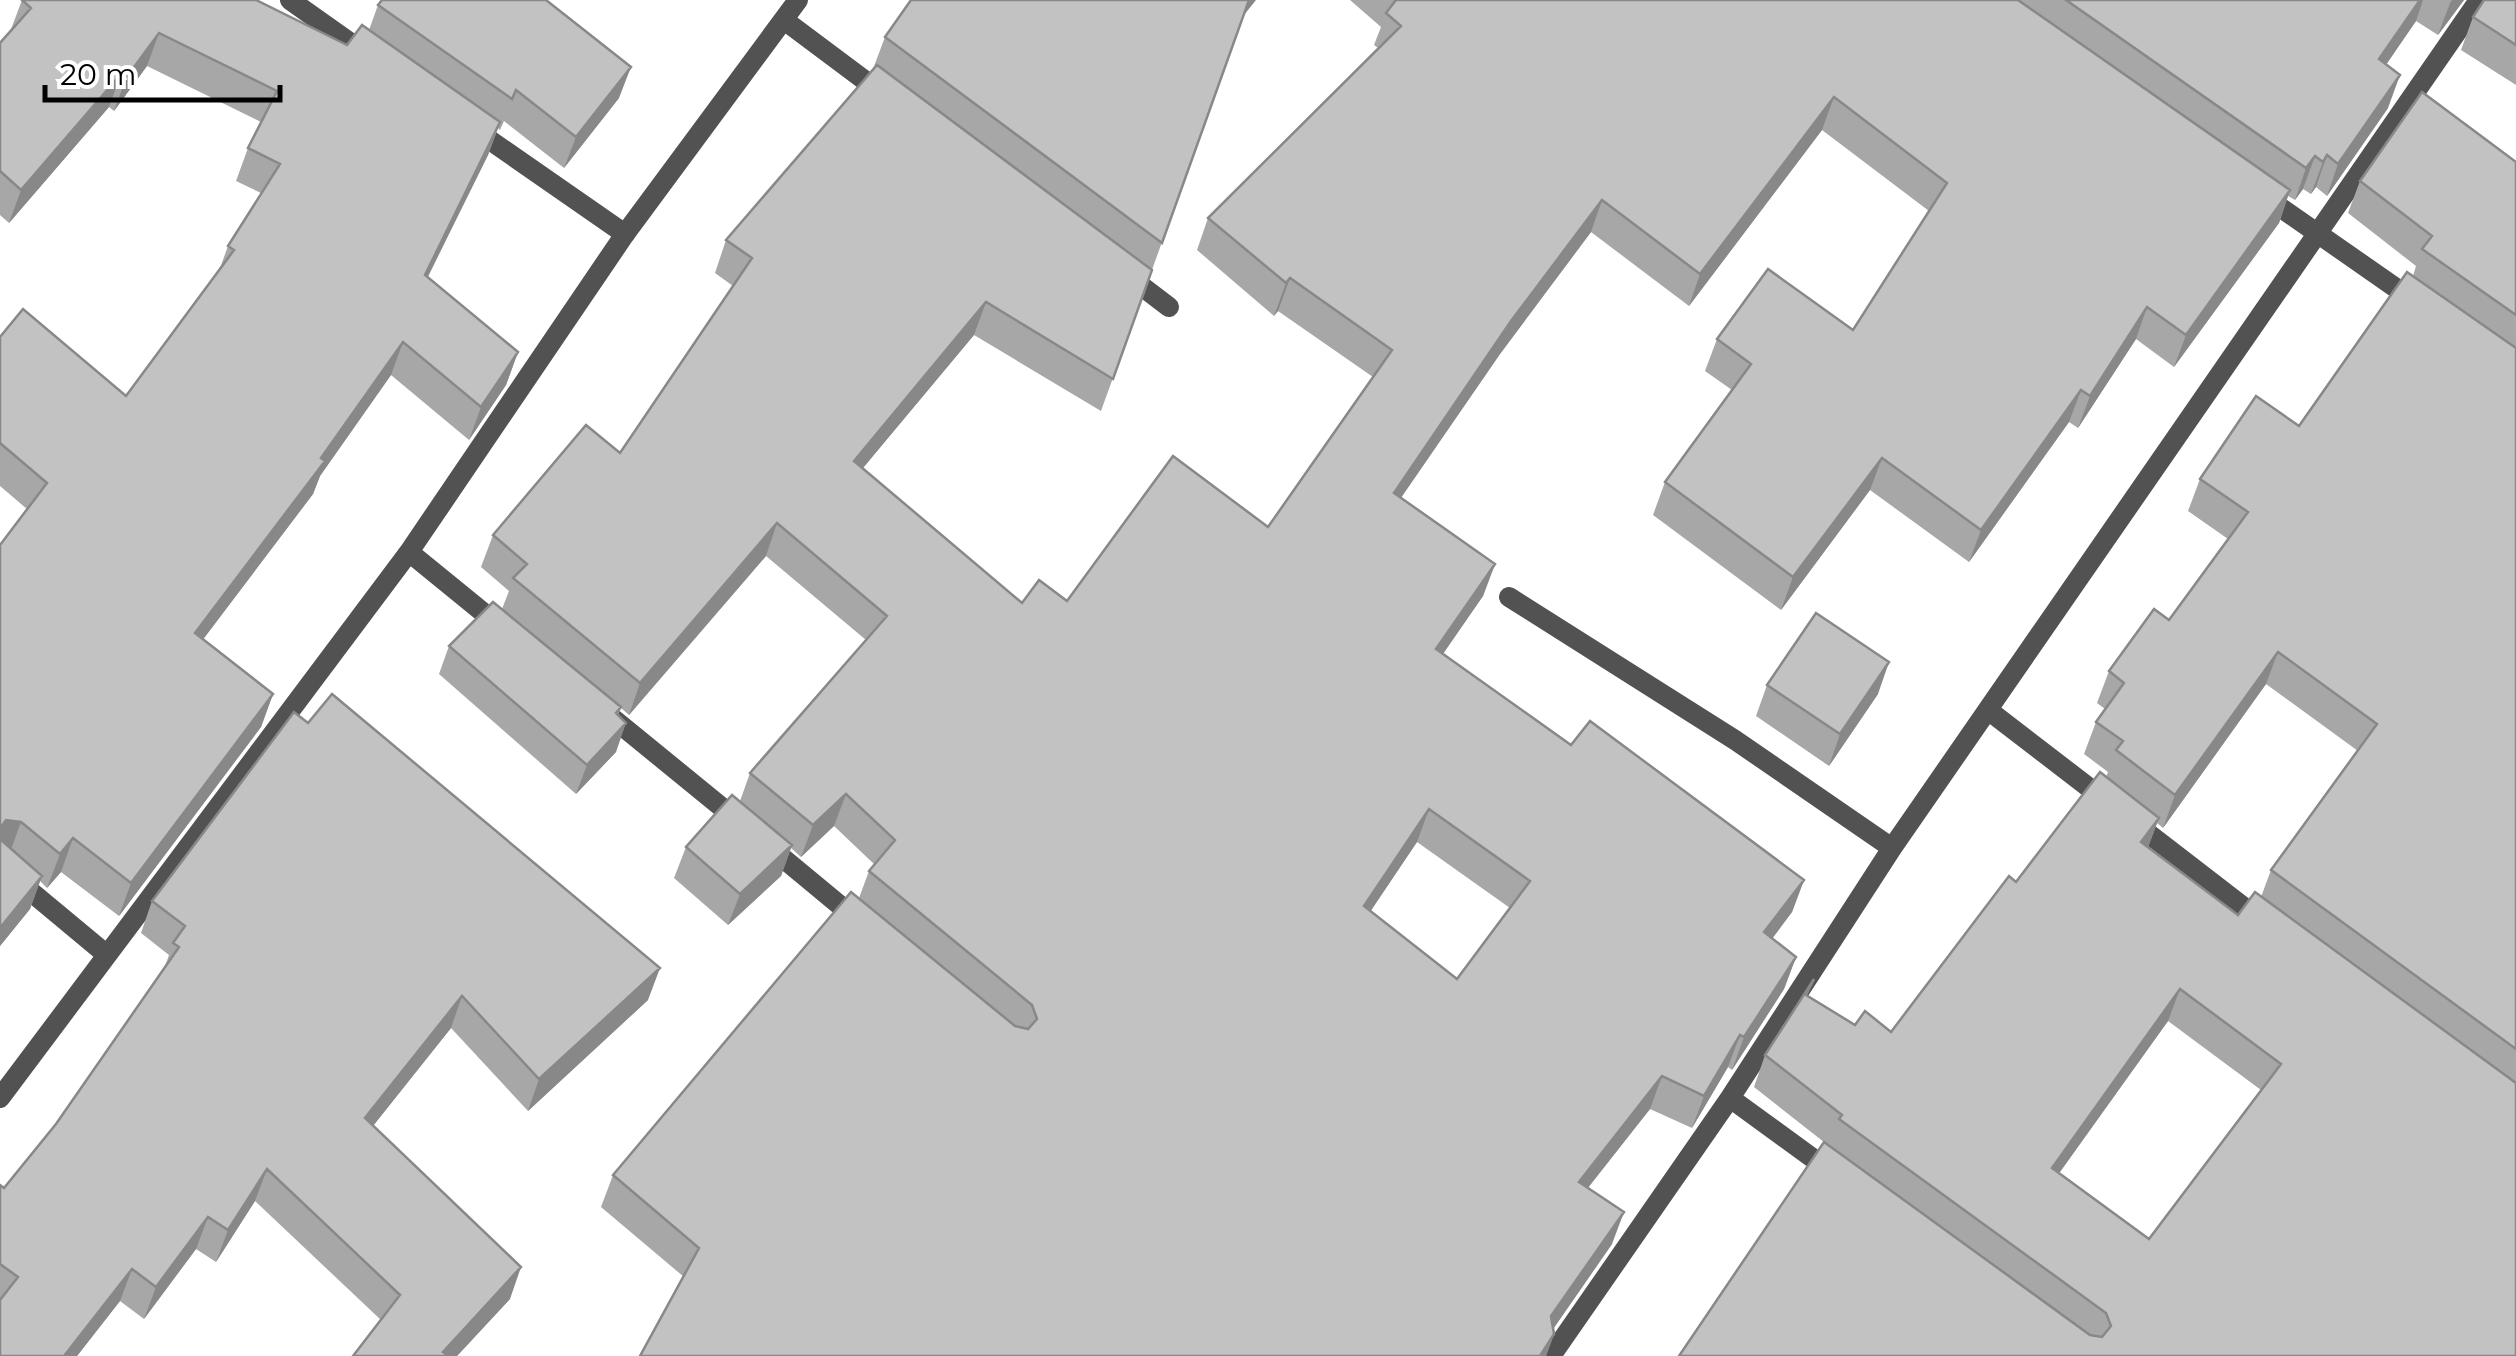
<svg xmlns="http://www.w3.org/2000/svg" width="2516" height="1356" viewBox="0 0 2516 1356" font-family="Montserrat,sans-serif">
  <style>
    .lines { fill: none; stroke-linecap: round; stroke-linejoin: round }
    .service { stroke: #525252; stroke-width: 20 }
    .minor { stroke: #525252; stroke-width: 20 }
    .wall { fill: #a7a7a7; fill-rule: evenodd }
    .shaded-wall { fill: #888 }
    .building { fill: #c2c2c2; stroke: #888; stroke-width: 2.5; fill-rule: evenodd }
  </style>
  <rect width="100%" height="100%" fill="#fff"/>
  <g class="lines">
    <path class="service" d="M290,0L369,56
      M471,127L625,234"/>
    <path class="minor" d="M784,20L883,94
      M2264,196L2416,302
      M1127,275L1169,307
      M409,552L501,627
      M1509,597L1735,740L1892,848
      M1988,710L2109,803
      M605,712L741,823
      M2132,821L2263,922
      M767,845L860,922
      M0,866L107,955
      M0,1098L409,552L625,234L798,0
      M1730,1098L1833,1173
      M1551,1356L1730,1098L1892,848L2479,0"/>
  </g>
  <path class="wall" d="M22,0L347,45L369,30L378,5L619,98L564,168L504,121L500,130L498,128L488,155L428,277L518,352L506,385L469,440L391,375L320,476L313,494L203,639L273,694L261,727L119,916L61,872L47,888L40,881L30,909L0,946V545L27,509L0,486V337L126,396L219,271L228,246L261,193L236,181L248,148L261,122L147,66L114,111L109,107L9,223L0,215V43L10,32Z
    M1350,0H2464L2438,35L2416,21L2386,65L2388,108L2327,196L2316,187L2311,194L2303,189L2295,200L2288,196L2279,223L2174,367L2136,339L2078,428L2069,422L1969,562L1870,490L1781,610L1653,515L1665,482L1732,390L1705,371L1717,339L1853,330L1929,211L1822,130L1689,306L1591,232L1500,354L1401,498L1495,564L1483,596L1443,654L1571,745L1804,880L1792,912L1772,939L1796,957L1784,989L1732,1070L1728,1067L1692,1128L1650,1109L1588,1188L1612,1244L1553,1329L1554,1334L1546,1356H640L684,1277L601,1207L613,1175L859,898L869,871L874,864L834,826L801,857L791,848L781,876L728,925L674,878L686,847L740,801L750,773L866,640L766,556L629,715L621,708L618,715L616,752L576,794L439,674L449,646L502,609L509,591L481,567L493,535L620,453L733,286L715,273L726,240L873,69L885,37L1244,15L1101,411L974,335L863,468L1022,603L1067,601L1268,527L1373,377L1278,311L1274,316L1197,250L1208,218L1378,48L1374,45L1381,27ZM1417,842L1510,908L1457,979L1370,911Z
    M2516,0V85L2461,50L2473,17Z
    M2516,162V1356H1679L1829,1146L1754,1087L1765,1055L1808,996L1855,1025L1891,1032L2016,882L2106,777L2108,772L2084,754L2096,722L2105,709L2097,703L2109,671L2169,620L2228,539L2188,511L2200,479L2299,426L2413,276L2416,266L2348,213L2360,181ZM2266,684L2358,751L2271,870L2261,897L2238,915L2148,847L2157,823L2163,828ZM2168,1021L2261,1090L2149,1239L2059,1173Z
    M1767,685L1878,694L1829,766L1756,716Z
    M152,901L648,1000L528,1111L451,1028L373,1126L510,1299L457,1356H353L381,1320L255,1201L216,1262L196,1249L144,1319L120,1301L77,1356H0V1185L4,1188L56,1124L164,969L169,955L141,933Z"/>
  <path class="shaded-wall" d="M1249,0H1256L1244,15Z
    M2420,0H2423L2416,21L2367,92L2379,59Z
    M2452,0H2464L2438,35L2450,3Z
    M159,33L147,66L114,111L126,78Z
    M631,67L619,98L564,168L576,137Z
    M121,74L109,107L9,223L21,190Z
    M2400,75L2388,108L2327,196L2338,164Z
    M1834,97L1822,130L1689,306L1700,274Z
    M500,122L488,155L412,308L425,275Z
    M2327,155L2316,187L2311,194L2323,162Z
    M2315,156L2303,189L2295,200L2306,168Z
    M2290,190L2279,223L2174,367L2186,335Z
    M1602,200L1591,232L1500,354L1382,525L1394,493L1511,321Z
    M1290,278L1278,311L1274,316L1286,283Z
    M986,302L974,335L842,493L854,461Z
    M2147,307L2136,339L2078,428L2090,396Z
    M403,342L391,375L320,476L313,494L183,666L195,633Z
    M518,352L506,385L469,440L481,407Z
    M2081,390L2069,422L1969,562L1981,530Z
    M1882,458L1870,490L1781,610L1793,577Z
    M777,523L766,556L629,715L640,683Z
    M1495,564L1483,596L1424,681L1436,649Z
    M2278,652L2266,684L2163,828L2175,795Z
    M1889,662L1878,694L1829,766L1840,734Z
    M273,694L261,727L119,916L131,883Z
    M626,723L616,752L576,794L587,765Z
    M846,794L834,826L801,857L813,825Z
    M1429,809L1417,842L1352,939L1364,906Z
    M2159,818L2147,850L2141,842Z
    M6,820L21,822L9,855L0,854V828Z
    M73,838L61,872L47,888L60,854Z
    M792,845L781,876L728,925L740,894Z
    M42,876L30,909L0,946V928Z
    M1804,880L1792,912L1752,965L1764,932Z
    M1796,957L1784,989L1732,1070L1744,1037Z
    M660,968L648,1000L528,1111L539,1079Z
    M2180,989L2168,1021L2040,1200L2052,1168Z
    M462,996L451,1028L353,1151L365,1118Z
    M1740,1035L1728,1067L1692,1128L1704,1096Z
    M1662,1076L1650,1109L1567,1214L1579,1182Z
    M267,1169L255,1201L216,1262L228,1230Z
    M1624,1212L1612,1244L1540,1348L1551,1316Z
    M208,1217L196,1249L144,1319L156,1287Z
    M521,1267L510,1299L457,1356H441L443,1352Z
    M132,1269L120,1301L77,1356H64Z
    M1554,1334L1546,1356H1540Z"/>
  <path class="building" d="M22,0H256L347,45L362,25L500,122L425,275L518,352L481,407L403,342L321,458L325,461L195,633L273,694L131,883L73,838L60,854L21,822L6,820L0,828V545L47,483L0,443V337L23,309L126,396L234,250L228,246L280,164L248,148L277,91L159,33L126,78L121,74L21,190L0,171V43L31,8Z
    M382,0H546L631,67L576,137L516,90L512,99L378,5Z
    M911,0H1249L1162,243L885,37Z
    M1396,0H2018L2290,190L2186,335L2147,307L2090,396L2081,390L1981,530L1882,458L1793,577L1665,482L1751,364L1717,339L1768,269L1853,330L1947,183L1834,97L1700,274L1602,200L1511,321L1394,493L1495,564L1436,649L1571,745L1590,721L1804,880L1764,932L1796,957L1744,1037L1740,1035L1704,1096L1662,1076L1579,1182L1624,1212L1551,1316L1554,1334L1540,1356H640L699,1248L613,1175L851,892L1015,1026L1028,1029L1037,1019L1032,1005L869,871L895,840L846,794L813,825L750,773L887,616L777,523L640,683L513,578L527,564L493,535L586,425L620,453L752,258L726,240L877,65L1152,270L1113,379L986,302L854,461L1022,603L1039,580L1067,601L1173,456L1268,527L1392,350L1290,278L1286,283L1208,218L1401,26L1386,13ZM1429,809L1530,881L1457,979L1364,906Z
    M2066,0H2420L2379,59L2400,75L2338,164L2327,155L2323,162L2315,156L2306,168Z
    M2484,0H2516V45L2473,17Z
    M2422,92L2516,162V315L2422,249L2432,236L2360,181Z
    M2407,272L2516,348V1049L2271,870L2377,724L2278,652L2175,795L2116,750L2123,741L2096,722L2124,683L2109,671L2154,609L2169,620L2248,512L2200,479L2256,396L2299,426Z
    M493,602L621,707L616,713L626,723L587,765L449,646Z
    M1816,613L1889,662L1840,734L1767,685Z
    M332,694L660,968L539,1079L462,996L365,1118L521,1267L443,1352L449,1356H353L400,1295L267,1169L228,1230L208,1217L156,1287L132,1269L64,1356H0V1300L18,1277L0,1264V1185L4,1188L56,1124L179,947L173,943L185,926L152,901L294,712L308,723Z
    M2100,772L2159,818L2141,842L2238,915L2255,892L2516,1083V1356H1679L1824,1142L2090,1335L2102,1337L2111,1326L2106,1313L1839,1119L1842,1115L1765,1055L1814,979L1806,995L1855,1025L1865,1011L1891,1032L2009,876L2016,882ZM2180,989L2281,1064L2149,1239L2052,1168Z
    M732,795L792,845L740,894L686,847Z
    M0,839L42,876L0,928Z"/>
  <path d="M45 85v15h235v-15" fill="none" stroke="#000000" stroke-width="5"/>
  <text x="60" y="85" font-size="30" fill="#000000" stroke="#ffffff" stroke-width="8" paint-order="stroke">20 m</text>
</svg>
